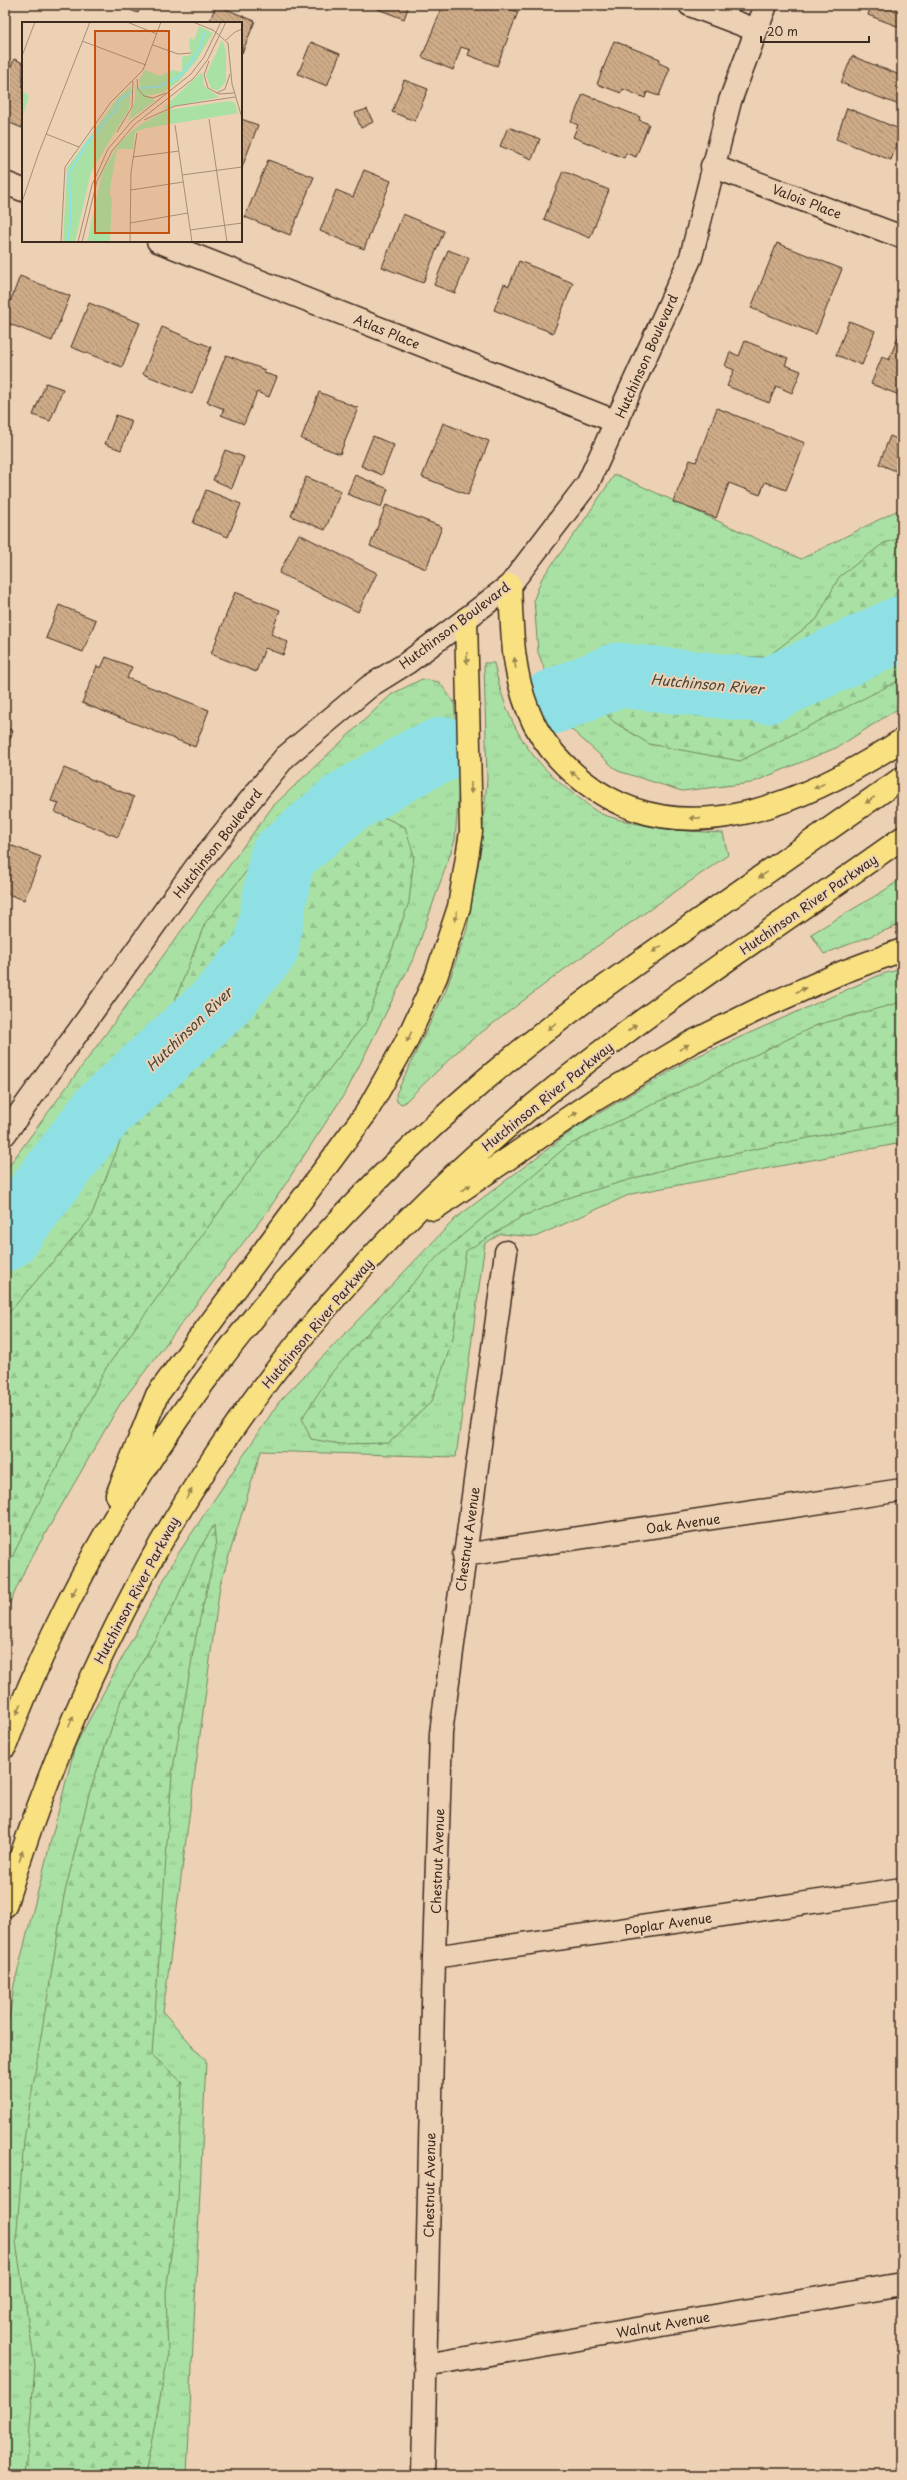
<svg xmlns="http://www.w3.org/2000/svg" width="907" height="2480" viewBox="0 0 907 2480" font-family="'Playpen Sans',sans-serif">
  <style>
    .grass { fill: url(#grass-tufts); stroke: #728661 }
    .forest { fill: url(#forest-firs); stroke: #728661 }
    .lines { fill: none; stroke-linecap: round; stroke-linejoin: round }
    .river { stroke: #8ee0e5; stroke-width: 65 }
    .building { fill: url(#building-back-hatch); stroke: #3b2a1e }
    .street-casing { stroke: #3b2a1e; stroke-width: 25 }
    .secondary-casing { stroke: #3b2a1e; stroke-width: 25 }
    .highway-casing { stroke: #3b2a1e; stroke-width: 25 }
    .street { stroke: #edd1b4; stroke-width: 22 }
    .secondary { stroke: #edd1b4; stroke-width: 22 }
    .highway { stroke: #f9e181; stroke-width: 22 }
    .oneway { fill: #9a8650 }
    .labels { text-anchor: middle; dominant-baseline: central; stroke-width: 4; stroke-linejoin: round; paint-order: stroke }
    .street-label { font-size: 13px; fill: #3b2a1e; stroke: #edd1b4 }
    .water-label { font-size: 14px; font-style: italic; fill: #47453c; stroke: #edd1b4 }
    .inset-river { fill: none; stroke: #8ee0e5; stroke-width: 2 }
    .inset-road { fill: none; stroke: #a68e78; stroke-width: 1 }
    .view { fill: #c55010; fill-opacity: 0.15; stroke: #c55010; stroke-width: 2 }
    .inset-edge { fill: none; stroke: #3b2a1e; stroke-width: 2 }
  </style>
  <defs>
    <pattern id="grass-tufts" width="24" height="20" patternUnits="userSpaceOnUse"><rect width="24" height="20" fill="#a9e1a4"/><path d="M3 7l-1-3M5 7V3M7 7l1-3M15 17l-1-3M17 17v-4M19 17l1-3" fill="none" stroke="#92c18d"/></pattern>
    <pattern id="forest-firs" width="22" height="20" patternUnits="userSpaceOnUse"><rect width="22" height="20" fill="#a9e1a4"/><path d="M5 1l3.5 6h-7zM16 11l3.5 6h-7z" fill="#92c18d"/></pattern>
    <pattern id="building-back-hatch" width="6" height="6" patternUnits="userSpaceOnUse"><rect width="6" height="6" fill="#cfac88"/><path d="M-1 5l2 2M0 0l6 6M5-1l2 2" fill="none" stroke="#a98c6f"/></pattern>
  </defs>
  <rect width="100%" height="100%" fill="#edd1b4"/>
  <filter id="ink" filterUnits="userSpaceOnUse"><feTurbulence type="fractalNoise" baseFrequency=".025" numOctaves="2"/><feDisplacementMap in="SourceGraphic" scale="8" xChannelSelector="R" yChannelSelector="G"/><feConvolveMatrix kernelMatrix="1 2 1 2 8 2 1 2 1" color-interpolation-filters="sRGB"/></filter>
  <g filter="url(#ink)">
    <path class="grass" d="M615,474L801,559L902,508V706L838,747L751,783L682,791L618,771L564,723L538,652L534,599L542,578L579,528Z
      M484,663H494C506,723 529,762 579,798C586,803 595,812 604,815C643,828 683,831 723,833L728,855L570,965L461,1048L403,1104L397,1102L396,1094L446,990L467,929L481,848L487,779Z
      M422,679L439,682L454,702L460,773L455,840L415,955L347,1090L269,1209L120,1404L26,1567L5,1614V1171L273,806L392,694Z
      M902,878V924L824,954L811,934L885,890Z
      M902,969V1143L631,1194L535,1237L501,1234L485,1243L456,1457L261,1451L220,1585L163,2012L206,2061L187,2475H5V2046L14,1985L75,1746L176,1557L279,1402L456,1218L581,1124L689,1060L882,974Z"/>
    <path class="forest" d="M902,538V679L740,761L649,744L614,722L605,713V672L695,656L767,657L817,619L839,577L884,543Z
      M386,818L405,827L414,856L409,902L367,1021L240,1183L106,1368L5,1571V1317L90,1219L205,923L268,844L289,823Z
      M902,1002V1121L797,1140L669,1168L574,1196L523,1216L466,1251L453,1338L432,1401L389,1443L340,1444L311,1439L302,1418L333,1371L438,1256L567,1146L817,1025Z
      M214,1525L216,1549L196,1636L172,1774L152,2055L182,2082L178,2201L166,2292L168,2357L145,2475H26L35,2366L16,2242L24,2140L64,1896L89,1794L121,1700L174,1605L197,1553Z"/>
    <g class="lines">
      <path class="river" d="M552,702L618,675L767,691L902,628
        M5,1239L103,1110L219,1004L266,949L282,857L344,804L420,759L444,749"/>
    </g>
    <path class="building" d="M118,5H141L138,13Z
      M216,5L255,21L242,53L241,23H209Z
      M276,5H290L288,10Z
      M367,5H409L404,19Z
      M443,5H475L486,9L488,5H499L518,12L497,66L468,55L470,50L461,47L453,70L422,57Z
      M871,5H902V28L868,15Z
      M614,41L660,59L659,63L670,68L659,96L647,92L645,98L623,89L621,93L597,84Z
      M311,42L340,54L327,86L298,74Z
      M852,56L902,76V106L841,83Z
      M14,59L23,63L22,128L5,121V83Z
      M404,80L428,89L415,121L392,112Z
      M583,94L640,117L639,120L649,124L636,157L626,153L624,158L573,137L578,125L571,122Z
      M847,108L902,130L891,160L836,139Z
      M367,109L373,122L361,128L355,113Z
      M241,119L258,125L241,170Z
      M508,127L540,139L532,159L500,146Z
      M268,160L314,177L290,235L245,217Z
      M364,170L391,181L364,249L320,231L336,190L353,197Z
      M563,171L609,190L590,238L544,219Z
      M403,214L444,231L423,283L382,267Z
      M777,243L842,269L816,334L751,308Z
      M448,250L469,258L455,293L434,285Z
      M519,261L573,283L553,333L494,310L504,284L509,286Z
      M20,276L70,296L52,341L5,322V315Z
      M89,303L140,323L122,367L71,347Z
      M849,321L875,331L862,365L836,355Z
      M162,327L211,347L192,394L143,374Z
      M902,327V396L871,384L882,357L889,360Z
      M745,341L788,358L785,365L801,371L792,393L776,386L769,403L727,386L734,370L725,366L730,352L739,356Z
      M226,355L265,370L264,373L277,377L269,397L257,392L244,424L221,415L224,409L207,402Z
      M46,383L63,389L50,421L33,415Z
      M319,392L358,408L340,454L301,439Z
      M717,408L805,443L786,490L765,482L760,495L729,483L716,518L673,502L690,460L696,462Z
      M116,415L132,421L121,450L105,444Z
      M443,423L489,441L468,495L422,477Z
      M373,436L394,445L382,475L361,466Z
      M890,436L902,441L901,473L879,464Z
      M225,450L244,457L232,488L213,480Z
      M355,475L388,489L381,507L347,494Z
      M306,477L341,491L325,530L291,516Z
      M206,490L241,504L228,537L193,523Z
      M386,505L442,527L426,569L370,546Z
      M299,534L377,573L358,612L279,573Z
      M235,592L280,610L271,634L288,642L283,655L265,648L256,672L211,654Z
      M59,605L96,620L83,652L46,638Z
      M106,657L132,667L127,678L209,710L195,747L82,703L97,666L101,668Z
      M5,727L13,731L5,752Z
      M64,768L134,797L118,837L55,812L59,803L51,801Z
      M5,843L41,857L24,900L5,893Z"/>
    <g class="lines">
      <defs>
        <path id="street" d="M690,5L756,30
          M712,166L902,237
          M5,183L23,190
          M158,241L617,422
          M5,1134L196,867L285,757L370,686L407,663L466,619
          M464,1555L902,1490
          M434,1957L902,1889
          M425,2365L902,2284
          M423,2475L434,1957L441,1733L506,1252"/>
        <path id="secondary" d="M466,619L510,585L588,483L691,257L730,101L766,5"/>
        <path id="highway" d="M510,585C512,628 512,670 528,710C539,739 559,762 583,781C683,860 810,800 902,740
          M434,1209L593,1101L690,1043L759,1009L843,972L902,950
          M117,1495L157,1395L366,1113L405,1044L436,977L459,907L471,832L466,619
          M5,1747C101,1488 277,1259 486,1079C547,1027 614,979 680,933C754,881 828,830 902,778
          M5,1906C103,1586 271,1322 530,1108C647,1010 778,927 902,838"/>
      </defs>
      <use href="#street" class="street-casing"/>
      <use href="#secondary" class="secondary-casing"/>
      <use href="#highway" class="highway-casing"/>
      <use href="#street" class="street"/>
      <use href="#secondary" class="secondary"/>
      <use href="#highway" class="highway"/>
    </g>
    <defs><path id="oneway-solid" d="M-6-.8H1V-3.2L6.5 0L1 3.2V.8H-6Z"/></defs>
    <g class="oneway">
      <use href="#oneway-solid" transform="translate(467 658) rotate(88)"/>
      <use href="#oneway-solid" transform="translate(515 663) rotate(-97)"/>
      <use href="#oneway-solid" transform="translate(575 775) rotate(-143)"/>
      <use href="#oneway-solid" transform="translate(819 786) rotate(156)"/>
      <use href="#oneway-solid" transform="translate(471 788) rotate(90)"/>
      <use href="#oneway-solid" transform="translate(870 800) rotate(145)"/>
      <use href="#oneway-solid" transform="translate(695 818) rotate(-179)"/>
      <use href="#oneway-solid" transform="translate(763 875) rotate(145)"/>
      <use href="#oneway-solid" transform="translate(456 916) rotate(105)"/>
      <use href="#oneway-solid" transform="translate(657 949) rotate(145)"/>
      <use href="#oneway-solid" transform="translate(801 990) rotate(-24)"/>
      <use href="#oneway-solid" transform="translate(552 1026) rotate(143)"/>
      <use href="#oneway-solid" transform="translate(632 1028) rotate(-37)"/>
      <use href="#oneway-solid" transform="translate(409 1037) rotate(116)"/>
      <use href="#oneway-solid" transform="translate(684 1047) rotate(-30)"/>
      <use href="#oneway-solid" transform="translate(573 1115) rotate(-35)"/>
      <use href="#oneway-solid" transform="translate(466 1188) rotate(-34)"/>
      <use href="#oneway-solid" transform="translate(189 1494) rotate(-58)"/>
      <use href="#oneway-solid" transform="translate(74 1592) rotate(116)"/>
      <use href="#oneway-solid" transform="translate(19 1709) rotate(113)"/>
      <use href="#oneway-solid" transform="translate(71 1721) rotate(-66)"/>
      <use href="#oneway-solid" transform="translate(21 1856) rotate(-73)"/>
    </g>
  </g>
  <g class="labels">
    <g class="street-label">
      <text transform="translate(807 201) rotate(21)">Valois Place</text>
      <text transform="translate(387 331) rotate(22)">Atlas Place</text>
      <text transform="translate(646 356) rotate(-66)">Hutchinson Boulevard</text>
      <text transform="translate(454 625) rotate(-37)">Hutchinson Boulevard</text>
      <text transform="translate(217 843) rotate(-52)">Hutchinson Boulevard</text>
      <text transform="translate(808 904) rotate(-35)">Hutchinson River Parkway</text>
      <text transform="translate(547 1096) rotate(-39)">Hutchinson River Parkway</text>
      <text transform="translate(317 1323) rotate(-50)">Hutchinson River Parkway</text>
      <text transform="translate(683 1523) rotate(-8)">Oak Avenue</text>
      <text transform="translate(467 1539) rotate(-82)">Chestnut Avenue</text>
      <text transform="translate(136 1590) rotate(-62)">Hutchinson River Parkway</text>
      <text transform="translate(437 1861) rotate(-88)">Chestnut Avenue</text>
      <text transform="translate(668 1923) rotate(-8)">Poplar Avenue</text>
      <text transform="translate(429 2185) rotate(-89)">Chestnut Avenue</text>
      <text transform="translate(663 2324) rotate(-10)">Walnut Avenue</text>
    </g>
    <g class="water-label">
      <text transform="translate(707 684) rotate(5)">Hutchinson River</text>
      <text transform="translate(189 1029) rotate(-44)">Hutchinson River</text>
    </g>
  </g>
  <g transform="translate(22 22)">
    <rect width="220" height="220" fill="#edd1b4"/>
    <path d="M177,4L191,11L174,39L157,59L142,70L129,73L124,72L119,68L117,58L123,48L138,54L151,48L160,50V35L169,33L167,19L169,16L172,18ZM200,18L204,29V59L196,69L189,66L184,53ZM180,50L182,64L197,75L140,87ZM113,63L133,79L106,99L113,78ZM109,64L107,87L69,150L53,220H41L45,146L96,75ZM208,79L213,81L216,91L125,106L113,110L111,127H95L87,172L90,176L88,220H65L80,151L96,123L111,108L145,88Z" fill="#a9e1a4"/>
    <path d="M179,8L187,11V16L161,54L134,71L123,68V64L136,62L145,53L162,50ZM199,19L201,22L200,33L195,39ZM0,69L7,74L0,97ZM97,76H106L103,92L82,120L63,160L51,220H41L46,201L45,166L50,149L59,133L81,108L90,84ZM174,85L205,87L208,90L120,106L111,111L105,126H99L101,120L119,102L140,92ZM91,133L84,220H77L75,191L79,163Z" fill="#a9e1a4"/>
    <path class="inset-river" d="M118,66L136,65L155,56L165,46L177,28L183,9M45,220L49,198L47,151L65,121L95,86L96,79L110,70"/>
    <path class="inset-road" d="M105,0L135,12M171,0L191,8L206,21L210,62L220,96M204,18L213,10L220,7M60,19L124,43M131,23L156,32L169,31M0,34L13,0M187,39L182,53L186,66L197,72L212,71M115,57L116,67L122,74L131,76L144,71M195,71L203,67L208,52M187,97L205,220M122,98L153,84L213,75M153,103L170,220M95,110L110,85L111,59M24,112L57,125M111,135L157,129M160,153L220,145M109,168L161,160M0,180L16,133L68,0M108,201L166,191M168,208L220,201M39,220L43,145L89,80L121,48L139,0M56,220L70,163L86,127L110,99L169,52L182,35L199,0M60,220L75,159L90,129L113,102L172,56L186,37L204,0M108,220L109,150L115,111"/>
    <path class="view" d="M73,9H147V211H73Z"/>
    <rect width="220" height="220" class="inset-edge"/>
  </g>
  <rect width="907" height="2480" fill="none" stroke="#edd1b4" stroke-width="20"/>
  <rect x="10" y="10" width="887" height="2460" fill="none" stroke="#3b2a1e" stroke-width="1.5" filter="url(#ink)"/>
  <path d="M761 36v6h108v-6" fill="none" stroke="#3b2a1e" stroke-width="2"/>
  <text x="767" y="36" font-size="12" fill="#3b2a1e" stroke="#edd1b4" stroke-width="3" paint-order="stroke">20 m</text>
</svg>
